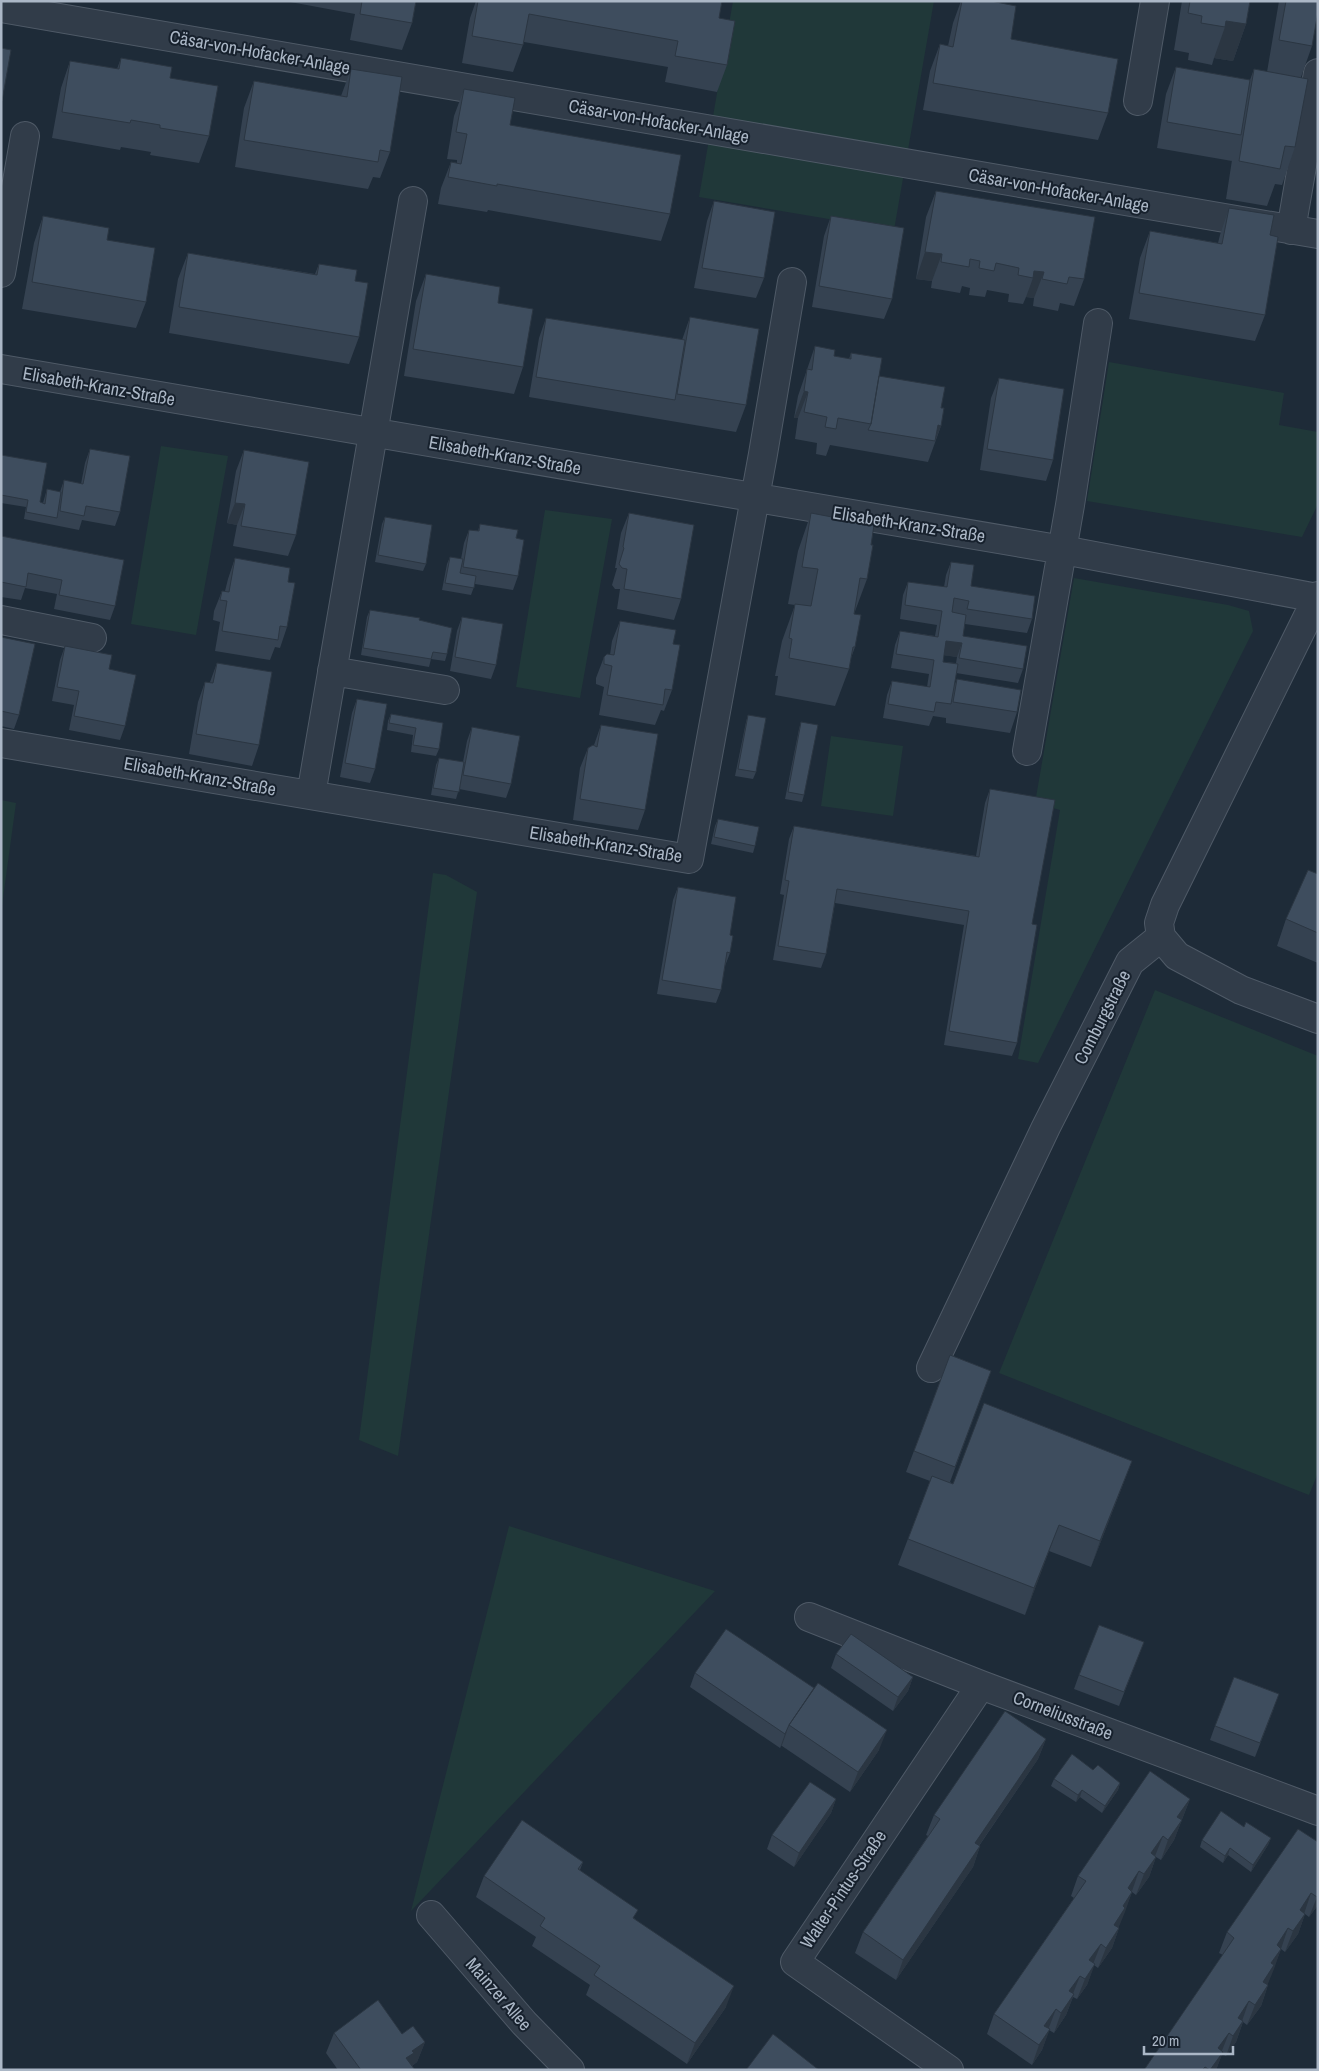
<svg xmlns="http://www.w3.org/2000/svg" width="1319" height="2071" viewBox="0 0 1319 2071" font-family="'Archivo Narrow',sans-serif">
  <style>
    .green { fill: #203839 }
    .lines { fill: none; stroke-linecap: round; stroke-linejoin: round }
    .minor-casing { stroke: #4f5a67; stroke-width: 30 }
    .minor { stroke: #313c49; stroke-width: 28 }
    .wall { fill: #354251; fill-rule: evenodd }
    .shaded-wall { fill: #2b3642 }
    .building { fill: #3e4d5e; stroke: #2b3642 }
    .labels { text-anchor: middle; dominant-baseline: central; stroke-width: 4; stroke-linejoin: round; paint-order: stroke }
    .street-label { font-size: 18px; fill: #abb7c6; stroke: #17212d }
  </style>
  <rect width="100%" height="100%" fill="#1e2b38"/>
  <path class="green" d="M733,1H934L894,230L699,197Z
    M1109,362L1284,393L1279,425L1318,432V504L1302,537L1087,501Z
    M161,446L228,456L196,635L131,624Z
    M545,510L612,519L580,698L516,687Z
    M1074,578L1228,605L1249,611L1253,631L1038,1063L1018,1059L1060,810L1035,803Z
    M831,736L903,746L893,816L821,806Z
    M1,800L16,803L1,913Z
    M433,873L446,875L477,892L398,1456L359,1440Z
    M1155,990L1318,1056V1473L1309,1495L999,1373Z
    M509,1526L715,1591L411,1911Z"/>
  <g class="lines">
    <defs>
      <path id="minor" d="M1,8L1318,234
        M1138,101L1155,1
        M1291,230L1318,73
        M1,273L25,136
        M1,369L1063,550L1317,598
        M1,620L92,638
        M332,671L445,690
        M1,743L689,859L763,454L792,282
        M1027,751L1070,505L1098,323
        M311,795L413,201
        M1161,937L1159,923L1165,905L1318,596
        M1161,937L1177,956L1241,990L1318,1019
        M931,1368L1046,1127L1130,962L1161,937
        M809,1617L981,1685L1318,1811
        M431,1915L524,2023L570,2070
        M949,2070L795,1962L981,1685"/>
    </defs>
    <use href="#minor" class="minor-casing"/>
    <use href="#minor" class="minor"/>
  </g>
  <path class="wall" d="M285,1H416L412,23L402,50L350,40L355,14Z
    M476,1H722L719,18L727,65L717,92L665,82L668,67L524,42L513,72L462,63L470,18Z
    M961,1H991L1011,39L1108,113L1098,140L923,110L930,71L940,44L948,46L953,23Z
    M1182,1H1250L1246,24L1233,61L1214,58L1212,65L1188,60L1189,53L1174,50Z
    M1279,1H1318L1312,46L1301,77L1295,147L1282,185L1275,184L1267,206L1226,199L1232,160V161L1157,148L1166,94L1176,67L1250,80L1254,69L1267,72Z
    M121,58L170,78L209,136L199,163L150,155L151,152L121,147L120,150L52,138L61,88L70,61L117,69Z
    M351,69L390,152L380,178L373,177L368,189L235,167L244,108L254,81L341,96Z
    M464,89L510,125L670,214L661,241L488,210L487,212L438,204L441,188L451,162L457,163V160L447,159L454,116Z
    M936,191L1084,279L1074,306L1060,303L1058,311L1033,306L1034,298L1026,297L1023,304L1008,302L1009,294L987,290L985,297L969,295L970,288L962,286L960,293L931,288L932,281L916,279L926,217Z
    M714,201L764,278L756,298L694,288L707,221Z
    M1229,208L1270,235L1265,315L1255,341L1129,319L1140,258L1150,231L1218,243L1220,235Z
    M43,216L107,240L146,302L136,328L22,309L34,243Z
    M831,216L892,299L884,319L812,307L824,236Z
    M188,253L315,274L319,264L355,281L359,337L349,364L169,333L178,279Z
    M426,274L498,303L523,367L514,394L404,376L416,301Z
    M690,317L746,405L736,432L529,397L539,338L546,318L682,340Z
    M815,346L834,356L849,359L851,353L879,376L941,408V426L928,462L830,445L826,456L816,454L817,443L795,439L798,418H794L798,396Z
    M999,378L1053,460L1046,481L980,470L991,398Z
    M90,449L120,512L115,526L82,520L79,530L24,519L26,507L1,503V455L40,502L43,503L47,489L60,492L64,480L81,484L85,463Z
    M244,450L296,535L288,556L233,546L237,525L227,523L236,471Z
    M629,513L681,599L674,620L617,609L620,589H615L612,585L617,568H615L621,533Z
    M811,513L871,545L867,579L854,614L855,647L851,658L849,669L835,706L775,695L778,676H775L782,641L795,605L788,604L798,551Z
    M385,517L426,564L423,571L375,562L382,524Z
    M480,524L516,538L518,576L513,590L475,584L471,595L442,590L447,564L450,557L461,559L464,543L469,530L478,531Z
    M1,536L115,606L110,620L54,609L57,594L25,588L21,600L1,597Z
    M235,558L288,582L287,627L280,648L275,647L270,660L215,651L220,622L213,620L214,611L222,591H225L228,579Z
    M951,562L971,586L1032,619L1027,633L965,624L963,636L1023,669L1018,683L956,673L954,686L957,679L1017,712L1010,733L946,723V718L933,716L929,726L883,718L887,695L892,681L927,687L929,674L891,668L895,645L900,631L935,636L937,625L900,619L903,595L908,582L944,587L946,575ZM944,655L957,657L956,663L943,662Z
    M370,610L447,654L445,661L431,659L429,667L361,655L367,617Z
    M462,617L496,665L491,679L450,671L457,631Z
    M620,621L673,644L672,690L664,711L661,710L655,725L599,715L604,687L596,684V678L604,657L610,655L612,641Z
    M1,637L19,715L14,729L1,726Z
    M65,646L125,726L120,740L69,730L74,705L52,701L60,660Z
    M217,663L259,745L252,766L189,754L198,702L205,682H210Z
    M357,699L375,769L370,783L340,777L352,713Z
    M391,714L443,723L439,749L436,756L411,752L413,735L387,730L388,721Z
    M748,715L756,772L753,779L735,776L746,722Z
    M801,722L804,795L802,802L785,799L799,729Z
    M601,725L645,810L638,830L573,820L580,768L588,748L594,745Z
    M472,727L511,784L506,798L459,789L456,799L431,795L436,765L439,758L463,762L467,741Z
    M990,789L1032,924L1017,1043L1012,1056L944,1045L964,925L835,903L826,954L821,968L773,960L784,895L780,894L789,839L794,826L976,856L985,803Z
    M718,819L755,846L753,853L711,844L715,826Z
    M1318,874V963L1277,946L1286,919Z
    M678,887L730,935V953L725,966L721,990L716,1003L657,994L673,900Z
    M950,1355L991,1371L950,1482L953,1484L1132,1461L1091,1567L1049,1551L1025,1615L898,1565L930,1481L906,1472Z
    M1144,1642L1119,1706L1074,1689L1079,1675Z
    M836,1654L913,1677L908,1691L893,1711L831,1668Z
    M695,1673L879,1750L850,1792L782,1746V1745L780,1748L690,1687Z
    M1274,1708L1255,1757L1210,1740L1215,1726Z
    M1046,1739L1038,1759L979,1846H980L973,1867L896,1980L855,1953L863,1932L928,1836L926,1835L934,1815Z
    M1054,1779L1120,1783L1118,1790L1102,1813L1080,1797L1076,1802L1051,1786Z
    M836,1799L831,1813L794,1867L767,1849L772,1835Z
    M1190,1799L1174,1840L1161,1860L1156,1857L1149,1877L1136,1895L1132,1892L1118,1928H1119L1112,1948L1098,1968L1094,1965L1087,1985L1077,1999L1073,1997L1066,2015L1054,2033L1049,2030L1042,2050L1032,2065L987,2034L994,2014L1074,1898L1071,1896L1078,1876Z
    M1244,1827L1271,1838L1268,1845L1251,1872L1228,1855L1223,1863L1200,1847L1202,1840Z
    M1318,1842V1905L1309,1917L1305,1914L1298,1934L1285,1952L1281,1949L1267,1985H1268L1261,2006L1247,2025L1243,2022L1236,2042L1226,2056L1222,2054L1216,2070H1144L1223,1955L1219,1953L1227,1932Z
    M583,1862L580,1870L635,1919L726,2007L687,2064L586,1995L590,1985L532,1946L536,1937L476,1897L484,1876Z
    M334,2033L425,2042L417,2062L412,2066L415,2070H338L326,2053Z"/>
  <path class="shaded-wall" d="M1226,21L1246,24L1233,61L1214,58L1225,27Z
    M925,252L942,254L932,281L916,279Z
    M1034,271L1044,272L1034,298L1026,297L1033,278Z
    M804,391L808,392L798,418H794Z
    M938,425L941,426L933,446L935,441Z
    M235,503L245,504L237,525L227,523Z
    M946,641L962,643L957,657L941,655Z
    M1132,1461L1122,1487L1091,1567L1100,1541Z
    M1059,1525L1049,1551L1025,1615L1034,1588Z
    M913,1677L908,1691L893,1711L898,1697Z
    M887,1730L879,1750L850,1792L858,1772Z
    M787,1731L782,1745L780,1748L785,1734Z
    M1046,1739L1038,1759L967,1863L975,1843Z
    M1120,1783L1118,1790L1102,1813L1105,1806Z
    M1082,1790L1080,1797L1076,1802L1078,1795Z
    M836,1799L831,1813L794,1867L799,1853Z
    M1190,1799L1182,1819L1170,1837L1177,1817Z
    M1182,1820L1174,1840L1161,1860L1168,1840Z
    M1163,1836L1155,1856L1151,1853Z
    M1271,1838L1268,1845L1251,1872L1253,1865Z
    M980,1846L973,1867L896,1980L903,1960Z
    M1230,1848L1228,1855L1223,1863L1225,1856Z
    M1156,1857L1149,1877L1136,1895L1144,1874Z
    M1139,1871L1132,1891L1128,1888Z
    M1132,1892L1125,1912L1118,1929L1114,1925L1123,1906Z
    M1311,1893L1304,1914L1300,1910Z
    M1318,1896V1905L1309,1917L1317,1897Z
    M1305,1914L1298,1934L1285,1952L1293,1931Z
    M1119,1928L1112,1948L1098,1968L1106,1948Z
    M1288,1928L1281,1949L1277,1945Z
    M1101,1944L1093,1964L1089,1960Z
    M1281,1949L1274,1969L1267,1986L1263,1982L1271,1963Z
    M1095,1964L1087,1985L1077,1999L1085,1979Z
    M1080,1976L1072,1996L1069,1991Z
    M1268,1985L1261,2006L1247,2025L1255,2005Z
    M734,1986L726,2007L687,2064L695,2043Z
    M1074,1994L1066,2015L1054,2033L1061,2013Z
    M1249,2001L1242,2021L1238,2018Z
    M1056,2009L1048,2030L1044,2026Z
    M1243,2021L1236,2042L1226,2056L1233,2036Z
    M1050,2029L1042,2050L1032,2065L1039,2045Z
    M1229,2033L1221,2053L1218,2048Z
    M425,2042L417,2062L408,2069L406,2058L412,2051Z
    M1223,2052L1216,2070H1210Z"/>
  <path class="building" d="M362,1H416L412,23L360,14Z
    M478,1H722L719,18L735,21L727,65L675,56L678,41L529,14L523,45L472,36Z
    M962,1H991L1016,6L1011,39L1118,59L1108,113L933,83L940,44L953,47Z
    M1190,1H1250L1246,24L1226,21L1225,27L1201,23L1202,16L1188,13Z
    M1286,1H1318V12L1312,46L1279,40Z
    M1,48L11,50L2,101H1Z
    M121,58L172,67L170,78L218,86L209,136L160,128V125L131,120L130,123L62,112L70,61L119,69Z
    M1176,67L1250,80L1241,135L1167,122Z
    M351,69L402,77L390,152L380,150L378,162L244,140L254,81L347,97Z
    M1254,69L1308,79L1295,147L1285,146L1280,169L1239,161Z
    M464,89L515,98L510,125L681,155L670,214L497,184V186L448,177L451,162L461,164L467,134L456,132Z
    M936,191L1095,217L1084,279L1069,277L1067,284L1042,279L1044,272L1034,271L1033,278L1018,275L1019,268L996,263L994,271L979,268L980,261L970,259L969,267L941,262L942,254L925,252Z
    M714,201L775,212L764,278L702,268Z
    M1229,208L1274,215L1270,235L1278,237L1265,315L1139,293L1150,231L1222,244Z
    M43,216L109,228L107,240L155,248L146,302L32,282Z
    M831,216L904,228L892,299L819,286Z
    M188,253L317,275L319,264L357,270L355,281L368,283L359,337L179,307Z
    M426,274L500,287L498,303L533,309L523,367L413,349Z
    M690,317L759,329L746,405L677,394Z
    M546,318L685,340L675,400L536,377Z
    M815,346L835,350L834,356L851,359V353L882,358L871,424L838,418L836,429L825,427L827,417L804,412L808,392L804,391L807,369L812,370Z
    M879,376L945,387L941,408H944L941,426L938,425L935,441L868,430L871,424Z
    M999,378L1064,389L1053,460L987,449Z
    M90,449L130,456L120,512L86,506L84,516L60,511L64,480L83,484Z
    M244,450L309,462L296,535L241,526L245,504L235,503Z
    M1,455L47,463L40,502L45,504L47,489L61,492L57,518L26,512L28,500L1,495Z
    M629,513L694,525L681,599L624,589L627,569L622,568L619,564L624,548L623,547Z
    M811,513L874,525L871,545H873L867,579L860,578L854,614L861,615L855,647H853L849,669L789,658L792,639L789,638L795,604L811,606L818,569L802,567Z
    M385,517L432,525L426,564L378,555Z
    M480,524L518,530L516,538L524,540L518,576L463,567L469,530L479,531Z
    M1,536L124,560L115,606L59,595L62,580L28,573L26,587L1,582Z
    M450,557L463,559L460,573L476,576L474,588L445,583Z
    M235,558L290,568L288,582L295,583L287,627L280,626L278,640L222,631L227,601L220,600L222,591L229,592Z
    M951,562L974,565L971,586L1035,596L1032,619L967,609L969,601L954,598L952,612L966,615L963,636L1027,646L1023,669L959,658L962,643L946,641L943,662L958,664L951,704L936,702L934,712L888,704L892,681L930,687L934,660L896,654L900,631L938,637L942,611L905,605L908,582L947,587Z
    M370,610L420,618L419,620L452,628L447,654L433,652L431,659L363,648Z
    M462,617L503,624L496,665L455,657Z
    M620,621L676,630L673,644L680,645L672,690L665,689L663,705L607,695L612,666L604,664V657L607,654L614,655Z
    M1,637L35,644L19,715L1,711Z
    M65,646L112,655L109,669L136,675L125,726L74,716L79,691L57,687Z
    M217,663L272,672L259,745L196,734L205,682L213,683Z
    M957,679L1021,690L1017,712L953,702Z
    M357,699L387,704L375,769L345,763Z
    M391,714L443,723L439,749L413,745L416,728L389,723Z
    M748,715L766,718L756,772L738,769Z
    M801,722L818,725L804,795L788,792Z
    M601,725L658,734L645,810L580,799L588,748L593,745L597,747Z
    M472,727L520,736L511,784L463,775Z
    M439,758L464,762L459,792L433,788Z
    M990,789L1055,800L1032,924L1037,925L1017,1043L949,1031L969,911L837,889L826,954L778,946L789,881L785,880L794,826L979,857Z
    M718,819L759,827L755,846L714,837Z
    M1308,870L1318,874V933L1286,919Z
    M678,887L736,897L730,935L733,936L730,953L727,952L721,990L662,980Z
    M950,1355L991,1371L955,1467L914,1451Z
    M984,1403L1132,1461L1100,1541L1059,1525L1034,1588L908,1539L932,1476L953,1484Z
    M1099,1625L1144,1642L1124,1692L1079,1675Z
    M726,1629L814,1688L789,1725L785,1734L695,1673Z
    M851,1634L913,1677L898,1697L836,1654Z
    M1234,1677L1279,1694L1260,1743L1215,1726Z
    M818,1683L887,1730L858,1772L789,1725Z
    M1005,1711L1046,1739L975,1843L980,1846L903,1960L863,1932L940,1819L934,1815Z
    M1072,1754L1093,1770L1098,1765L1120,1783L1105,1806L1082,1790L1078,1795L1054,1779Z
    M1150,1771L1190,1799L1177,1817L1182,1820L1168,1840L1163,1836L1151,1853L1156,1857L1144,1874L1139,1871L1128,1888L1132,1892L1123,1906L1125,1908L1114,1925L1119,1928L1106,1948L1101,1944L1089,1960L1095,1964L1085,1979L1080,1976L1069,1991L1074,1994L1061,2013L1056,2009L1044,2026L1050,2029L1039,2045L994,2014L1086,1881L1078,1876Z
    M810,1782L836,1799L799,1853L772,1835Z
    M1221,1811L1244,1827L1246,1822L1271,1838L1253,1865L1230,1848L1225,1856L1202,1840Z
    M522,1820L583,1862L578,1869L638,1910L633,1918L734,1986L695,2043L594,1975L600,1966L540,1926L545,1918L484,1876Z
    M1298,1829L1318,1842V1896L1317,1897L1311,1893L1300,1910L1305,1914L1293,1931L1288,1928L1277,1945L1281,1949L1271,1963L1274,1965L1263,1982L1268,1985L1255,2005L1249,2001L1238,2018L1243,2021L1233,2036L1229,2033L1218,2048L1223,2052L1210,2070L1205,2067L1202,2070H1144L1234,1938L1227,1932Z
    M378,2000L402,2034L413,2026L425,2042L412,2051L414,2053L406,2058L415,2070H361L334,2033Z
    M773,2034L819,2070H746Z"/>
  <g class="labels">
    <g class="street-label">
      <text transform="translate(260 52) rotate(10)">Cäsar-von-Hofacker-Anlage</text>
      <text transform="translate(659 121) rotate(10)">Cäsar-von-Hofacker-Anlage</text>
      <text transform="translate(1059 190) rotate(10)">Cäsar-von-Hofacker-Anlage</text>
      <text transform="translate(99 386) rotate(10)">Elisabeth-Kranz-Straße</text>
      <text transform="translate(505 455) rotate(10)">Elisabeth-Kranz-Straße</text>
      <text transform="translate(909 524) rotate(9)">Elisabeth-Kranz-Straße</text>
      <text transform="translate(200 776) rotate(10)">Elisabeth-Kranz-Straße</text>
      <text transform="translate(606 844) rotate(9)">Elisabeth-Kranz-Straße</text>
      <text transform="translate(1102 1017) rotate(-63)">Comburgstraße</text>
      <text transform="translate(1063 1715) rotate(21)">Corneliusstraße</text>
      <text transform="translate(843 1889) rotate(-56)">Walter-Pintus-Straße</text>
      <text transform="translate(499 1994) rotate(49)">Mainzer Allee</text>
    </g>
  </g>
  <rect width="1319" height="2071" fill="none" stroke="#abb7c6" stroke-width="5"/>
  <path d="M1144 2046v8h89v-8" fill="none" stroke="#abb7c6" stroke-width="2.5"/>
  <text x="1152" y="2046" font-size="15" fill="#abb7c6" stroke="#17212d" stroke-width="4" paint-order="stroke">20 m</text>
</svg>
